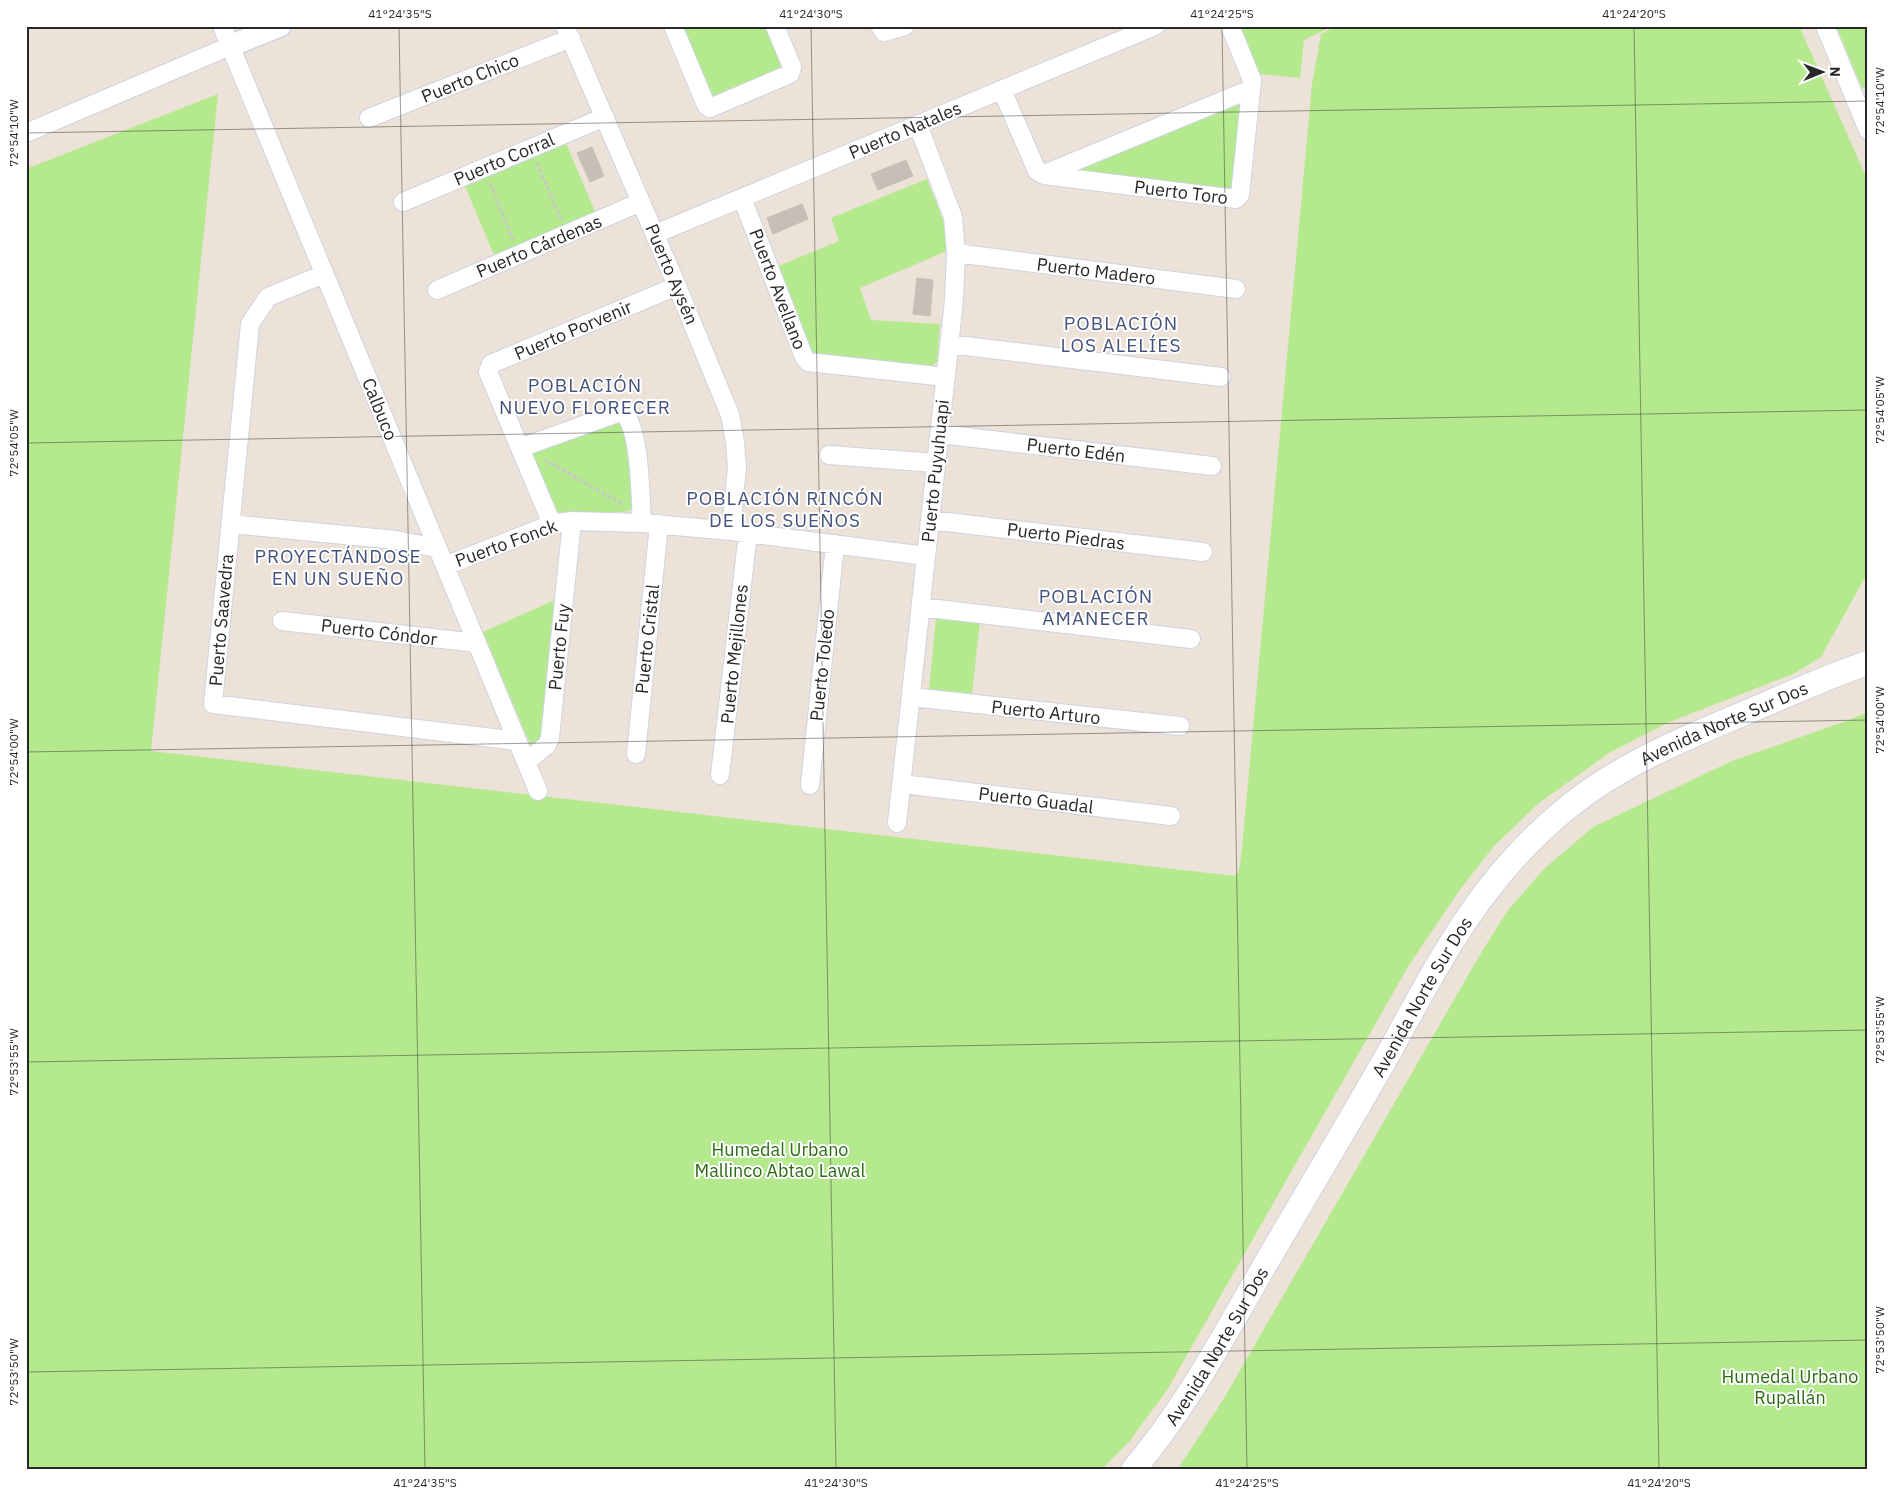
<svg xmlns="http://www.w3.org/2000/svg" width="1894" height="1496" viewBox="0 0 1894 1496" font-family="'IBM Plex Sans',sans-serif">
  <style>
    .green { fill: #b4ea8d }
    .building { fill: #c7bfb7; stroke: #c8beb1 }
    .lines { fill: none; stroke-linecap: round; stroke-linejoin: round }
    .minor-casing { stroke: #cdd3e3; stroke-width: 20 }
    .tertiary-casing { stroke: #cdd3e3; stroke-width: 24 }
    .secondary-casing { stroke: #cdd3e3; stroke-width: 26 }
    .path { stroke: #c7c7c7; stroke-width: 3; stroke-dasharray: 4 2.5; stroke-linecap: butt }
    .minor { stroke: #fff; stroke-width: 18 }
    .tertiary { stroke: #fff; stroke-width: 21 }
    .secondary { stroke: #fff; stroke-width: 24 }
    .ticks { fill: none; stroke: #282828; stroke-width: 1; stroke-opacity: 0.45 }
    .labels { text-anchor: middle; dominant-baseline: central; stroke-width: 4; stroke-linejoin: round; paint-order: stroke }
    .street-label { font-size: 18px; fill: #282828; stroke: #fff }
    .park-label { font-size: 18px; fill: #2b6c11; stroke: #fff }
    .neighbourhood-label { font-size: 19px; letter-spacing: 1px; fill: #44537d; stroke: #fff }
    .neatline { fill: none; stroke: #282828; stroke-width: 2 }
    .ticks-label { font-size: 12px; text-anchor: middle; fill: #282828 }
  </style>
  <rect width="100%" height="100%" fill="#ece2d7"/>
  <path class="green" d="M681,26H768L785,69L713,99Z
    M1239,26H1330L1331,27L1304,40L1300,78L1259,74Z
    M1337,26H1799L1868,181V572L1821,657L1793,674L1667,723L1609,753L1539,803L1494,846L1459,891L1409,965L1167,1390L1129,1442L1101,1470H26V169L218,94L151,751L1235,876L1239,871L1242,848L1312,84L1321,34Z
    M1836,26H1868V86L1862,88Z
    M1242,102L1233,190L1082,173L1079,169Z
    M565,141L596,214L495,257L464,184Z
    M927,179L946,228L947,251L860,288L871,320L940,324L937,362L930,367L812,356L776,267L839,241L831,218Z
    M622,419L630,439L634,509L623,512H559L553,510L530,453Z
    M557,599L546,728L538,744L529,742L483,632Z
    M940,616L980,621L972,694L929,689L936,619Z
    M1868,712V1470H1177L1223,1400L1481,953L1508,910L1545,868L1593,827L1732,761L1849,720Z"/>
  <path class="building" d="M592,147L604,176L590,182L577,153Z
    M906,160L913,176L878,190L871,174Z
    M802,204L808,219L773,234L767,218Z
    M917,278L933,280L930,316L913,314Z"/>
  <g class="lines">
    <defs>
      <path id="minor" d="M222,26L538,791
        M565,26L677,286L730,415L735,442L737,467L731,531
        M673,26L706,105L710,108L790,74L792,67L775,26
        M880,26L884,32L905,26
        M1825,26L1868,130
        M1002,90L1037,171L1044,175L1236,199L1240,195L1252,80L1230,26
        M369,118L571,38
        M26,133L230,46
        M1044,174L1251,89
        M742,198L804,357L808,362L946,377
        M403,202L605,117
        M655,234L1155,26
        M956,253L1236,289
        M324,274L268,297L250,324L213,704L517,741
        M437,290L641,202
        M949,344L1221,377
        M940,434L1212,466
        M520,448L623,411C641,431 640,496 642,523
        M829,455L936,463
        M930,520L1203,552
        M230,524L396,540L437,548
        M552,524L488,372L491,364L677,286
        M445,566L552,524L572,521L642,523L731,531L926,556
        M921,607L1191,639
        M282,621L477,643
        M911,697L1180,726
        M636,754L659,524
        M526,762L547,745L550,738L572,521
        M720,775L748,533
        M902,784L1171,816
        M810,785L835,544
        M897,823L954,300L956,253L953,217L918,125"/>
      <path id="tertiary" d="M230,46L280,26"/>
      <g id="secondary">
        <path id="s1" d="M1133,1470C1185,1409 1222,1339 1262,1270C1305,1196 1349,1123 1391,1049C1442,956 1483,876 1567,808C1622,763 1688,737 1752,710C1790,694 1828,676 1868,663"/>
      </g>
    </defs>
    <use href="#minor" class="minor-casing"/>
    <use href="#tertiary" class="tertiary-casing"/>
    <use href="#secondary" class="secondary-casing"/>
    <path class="path" d="M537,163L561,220
      M490,183L513,240
      M545,460L624,505"/>
    <use href="#minor" class="minor"/>
    <use href="#tertiary" class="tertiary"/>
    <use href="#secondary" class="secondary"/>
  </g>
  <path class="ticks" d="M399,26L425,1470M811,26L836,1470M1222,26L1247,1470M1634,26L1659,1470M26,133L1868,101M26,443L1868,410M26,752L1868,720M26,1062L1868,1030M26,1372L1868,1340"/>
  <g class="labels">
    <g class="street-label">
      <text transform="translate(470 78) rotate(-22)">Puerto Chico</text>
      <text transform="translate(905 130) rotate(-23)">Puerto Natales</text>
      <text transform="translate(504 159) rotate(-23)">Puerto Corral</text>
      <text transform="translate(1181 192) rotate(7)">Puerto Toro</text>
      <text transform="translate(539 246) rotate(-23)">Puerto Cárdenas</text>
      <text transform="translate(1096 271) rotate(7)">Puerto Madero</text>
      <text transform="translate(672 274) rotate(67)">Puerto Aysén</text>
      <text transform="translate(778 289) rotate(69)">Puerto Avellano</text>
      <text transform="translate(573 330) rotate(-23)">Puerto Porvenir</text>
      <text transform="translate(380 409) rotate(68)">Calbuco</text>
      <text transform="translate(1076 450) rotate(7)">Puerto Edén</text>
      <text transform="translate(935 471) rotate(-84)">Puerto Puyuhuapi</text>
      <text transform="translate(1066 536) rotate(7)">Puerto Piedras</text>
      <text transform="translate(506 543) rotate(-20)">Puerto Fonck</text>
      <text transform="translate(221 620) rotate(-85)">Puerto Saavedra</text>
      <text transform="translate(379 632) rotate(7)">Puerto Cóndor</text>
      <text transform="translate(647 639) rotate(-84)">Puerto Cristal</text>
      <text transform="translate(559 647) rotate(-84)">Puerto Fuy</text>
      <text transform="translate(734 654) rotate(-84)">Puerto Mejillones</text>
      <text transform="translate(822 665) rotate(-84)">Puerto Toledo</text>
      <text transform="translate(1046 712) rotate(6)">Puerto Arturo</text>
      <text stroke="none"><textPath href="#s1" startOffset="974">Avenida Norte Sur Dos</textPath></text>
      <text transform="translate(1036 800) rotate(7)">Puerto Guadal</text>
      <text stroke="none"><textPath href="#s1" startOffset="555">Avenida Norte Sur Dos</textPath></text>
      <text stroke="none"><textPath href="#s1" startOffset="150">Avenida Norte Sur Dos</textPath></text>
    </g>
    <g class="park-label">
      <text x="780" y="1149">Humedal Urbano<tspan x="780" dy="21">Mallinco Abtao Lawal</tspan></text>
      <text x="1790" y="1376">Humedal Urbano<tspan x="1790" dy="21">Rupallán</tspan></text>
    </g>
    <g class="neighbourhood-label">
      <text x="1121" y="323">POBLACIÓN<tspan x="1121" dy="22">LOS ALELÍES</tspan></text>
      <text x="585" y="385">POBLACIÓN<tspan x="585" dy="22">NUEVO FLORECER</tspan></text>
      <text x="785" y="498">POBLACIÓN RINCÓN<tspan x="785" dy="22">DE LOS SUEÑOS</tspan></text>
      <text x="338" y="556">PROYECTÁNDOSE<tspan x="338" dy="22">EN UN SUEÑO</tspan></text>
      <text x="1096" y="596">POBLACIÓN<tspan x="1096" dy="22">AMANECER</tspan></text>
    </g>
  </g>
  <rect width="1894" height="1496" fill="none" stroke="#ffffff" stroke-width="55"/>
  <g transform="translate(1822 72) rotate(89)" stroke="#ffffff" stroke-width="4" paint-order="stroke">
  <path d="M0-4L9 19L0 12L-9 19Z" fill="#282828"/>
  <text y="-8" font-size="14" font-weight="bold" text-anchor="middle" fill="#282828">N</text>
  </g>
  <rect x="28" y="28" width="1838" height="1440" class="neatline"/>
  <g class="ticks-label">
    <text x="400" y="18">41°24'35"S</text>
    <text x="811" y="18">41°24'30"S</text>
    <text x="1222" y="18">41°24'25"S</text>
    <text x="1634" y="18">41°24'20"S</text>
    <text transform="translate(1880 101) rotate(-90)" y="4">72°54'10"W</text>
    <text transform="translate(14 133) rotate(-90)" y="4">72°54'10"W</text>
    <text transform="translate(1880 410) rotate(-90)" y="4">72°54'05"W</text>
    <text transform="translate(14 443) rotate(-90)" y="4">72°54'05"W</text>
    <text transform="translate(1880 720) rotate(-90)" y="4">72°54'00"W</text>
    <text transform="translate(14 752) rotate(-90)" y="4">72°54'00"W</text>
    <text transform="translate(1880 1030) rotate(-90)" y="4">72°53'55"W</text>
    <text transform="translate(14 1062) rotate(-90)" y="4">72°53'55"W</text>
    <text transform="translate(1880 1340) rotate(-90)" y="4">72°53'50"W</text>
    <text transform="translate(14 1372) rotate(-90)" y="4">72°53'50"W</text>
    <text x="425" y="1487">41°24'35"S</text>
    <text x="836" y="1487">41°24'30"S</text>
    <text x="1247" y="1487">41°24'25"S</text>
    <text x="1659" y="1487">41°24'20"S</text>
  </g>
</svg>
